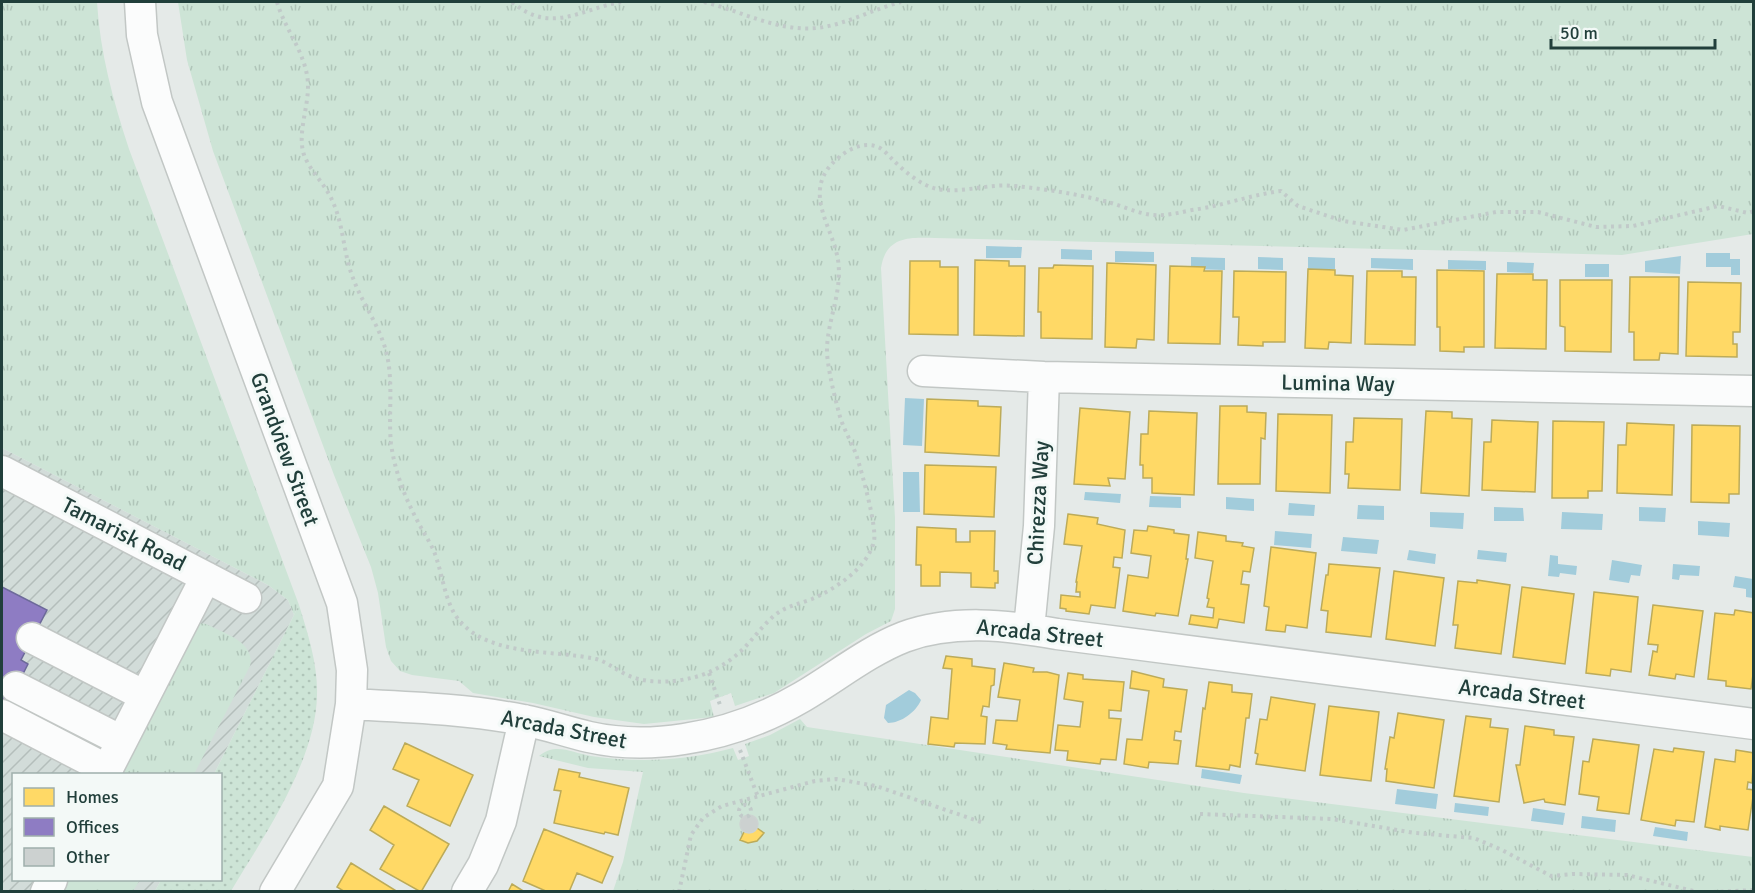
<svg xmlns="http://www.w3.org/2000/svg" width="1755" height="893" viewBox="0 0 1755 893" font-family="Signika,sans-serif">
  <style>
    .industrial { fill: url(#industrial-furrows) }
    .grass { fill: url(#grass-tufts) }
    .park { fill: url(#park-dots) }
    .water { fill: #a2ccdb }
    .homes { fill: #ffd966; stroke: #bcab59; stroke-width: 1.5 }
    .offices { fill: #8e7cc3; stroke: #6d6a9a; stroke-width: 1.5 }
    .building { fill: #ccd1d0; stroke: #cdd3d1; stroke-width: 1.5 }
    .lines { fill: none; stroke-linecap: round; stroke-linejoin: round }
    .minor-casing { stroke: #c2c7c5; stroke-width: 33 }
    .path { stroke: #c1cac9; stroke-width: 4; stroke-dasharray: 3 4.5; stroke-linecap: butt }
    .minor { stroke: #fbfcfc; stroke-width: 30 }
    .labels { text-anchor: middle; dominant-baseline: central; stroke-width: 6; stroke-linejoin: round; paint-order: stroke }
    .street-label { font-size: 22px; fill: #213f3b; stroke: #f3f9f7 }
  </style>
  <defs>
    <pattern id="industrial-furrows" width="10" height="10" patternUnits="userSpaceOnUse" patternTransform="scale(1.5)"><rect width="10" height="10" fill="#d2dcd9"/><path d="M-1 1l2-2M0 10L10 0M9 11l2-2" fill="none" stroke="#b4bebb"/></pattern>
    <pattern id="grass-tufts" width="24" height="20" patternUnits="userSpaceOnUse" patternTransform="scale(1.5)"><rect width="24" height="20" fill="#cde4d6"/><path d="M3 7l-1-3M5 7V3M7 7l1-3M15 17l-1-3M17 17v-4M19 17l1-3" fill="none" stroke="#b0c5b9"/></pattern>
    <pattern id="park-dots" width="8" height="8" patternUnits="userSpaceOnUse" patternTransform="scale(1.5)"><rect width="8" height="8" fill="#cde4d6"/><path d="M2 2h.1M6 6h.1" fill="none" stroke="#b0c5b9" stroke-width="1.8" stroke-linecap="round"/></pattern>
  </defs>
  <rect width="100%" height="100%" fill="#e5eae8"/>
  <path class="industrial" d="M2,448L268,585L288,600L294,615L214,774H14V880H161L155,891H2Z"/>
  <path class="grass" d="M2,2H97C100,53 113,100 129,149L299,605L294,615L288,600L268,585L2,448Z
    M178,2H1753V234L1622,255L978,239C964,239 949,238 935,238C909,237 886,236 881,268L895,518V609L891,621L866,634L774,693L735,706L731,693L710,701L714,717L644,724L594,717L533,703L473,693L459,681L412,675L400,671L391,661L386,647L378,593L371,567L334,475L213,151L187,60Z
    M200,623L206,624C223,633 256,642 250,666L194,774H122Z
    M800,719L807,727L1244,793L1753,857V891H613L623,862L643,772L588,768L539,756C556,742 572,753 591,756C639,763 686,761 733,748L738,760L749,756L745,744L770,735Z
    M68,880H140L133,891L62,892Z"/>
  <path class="park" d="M299,605C308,634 318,665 317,695C316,761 264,836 231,891H155L161,880H220V774H214Z"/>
  <path class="water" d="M986,246L1022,247L1021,258H986Z
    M1061,249L1092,250V260L1061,259Z
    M1115,251L1154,252V262H1115Z
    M1706,253H1730V259H1740V275H1731V267H1706Z
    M1681,256L1680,274L1645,272V261Z
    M1191,257L1225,258V270L1191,269Z
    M1258,257L1283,258V270L1258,269Z
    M1308,257L1335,258V269H1308Z
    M1371,258L1413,259V270L1371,268Z
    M1448,260L1486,261V270L1448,269Z
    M1507,262L1534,263L1533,273L1507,272Z
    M1585,264H1609V277H1585Z
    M905,398L924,399L922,446L903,445Z
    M903,472H919L920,512H903Z
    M1085,492L1121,494L1120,503L1084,500Z
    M1150,496L1181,497V508L1149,507Z
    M1226,497L1254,499V511L1226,509Z
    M1289,503L1315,505L1314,516L1288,515Z
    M1358,505L1384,506V520L1357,519Z
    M1494,507L1523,508L1524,521H1494Z
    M1639,507L1666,508L1665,522L1639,521Z
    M1430,512L1464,513L1463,529L1430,527Z
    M1562,512L1603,514L1602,530L1561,529Z
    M1698,521L1730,523L1729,537L1698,535Z
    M1275,531L1312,534L1311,548L1274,545Z
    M1343,537L1379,540L1377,554L1341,551Z
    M1409,550L1436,554L1435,564L1407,560Z
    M1478,550L1507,553L1506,562L1477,559Z
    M1550,555L1558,556V564L1577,566L1576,575L1560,573L1559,577L1548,576Z
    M1612,560L1642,565L1640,576L1631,575L1629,583L1609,580Z
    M1673,564L1700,566L1699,576L1680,575L1679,580L1672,579Z
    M1735,576L1753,579V598L1746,597V589L1733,587Z
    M909,690L915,693L921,700C916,712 901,723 888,723L884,718L886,705Z
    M1202,769L1242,775L1240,784L1201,778Z
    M1397,789L1438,794L1436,809L1395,804Z
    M1455,803L1489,807L1488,816L1454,812Z
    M1533,808L1565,813L1563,825L1531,821Z
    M1582,816L1616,820L1615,832L1581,828Z
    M1655,827L1688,832L1687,841L1653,836Z"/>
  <path class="homes" d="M975,260L1009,261V266H1025L1024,336L974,335Z
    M910,261H940V267H958V335L909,334Z
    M1107,263L1156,265L1154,340L1137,339L1136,348L1105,347Z
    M1054,265L1093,266L1092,339L1041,338V312H1038L1039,268H1053Z
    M1170,266L1205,267L1204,271H1222L1220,344L1168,343Z
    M1308,269L1335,270V275L1353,276L1351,343L1329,342L1328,349L1305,348Z
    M1437,270L1484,271V347H1464V352L1440,351V327H1437Z
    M1234,271L1286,272L1285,342H1263V346L1238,345L1239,317H1233Z
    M1367,271H1402V277H1416L1415,345L1365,344Z
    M1497,274H1533V280H1547L1546,349L1495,348Z
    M1630,277H1679L1678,354L1660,353L1659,360H1634V332H1629Z
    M1560,280H1612L1611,352L1565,351V327L1560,326Z
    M1688,282L1741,283L1740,332H1733V344H1737V357L1686,356Z
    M927,399L978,401V406L1001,407L999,456L925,452Z
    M1220,406H1247V412L1266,413L1265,439L1261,438L1260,484H1218Z
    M1080,408L1130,412L1125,479L1108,478L1110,486L1074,484Z
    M1149,411L1197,413L1194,495L1152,493V478H1143V465H1140L1141,434H1148Z
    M1426,411L1452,412V418L1472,419L1469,496L1421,493Z
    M1278,414L1332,415L1330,493L1276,491Z
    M1354,418L1402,419L1400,490L1348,488L1349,474H1345L1346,442H1353Z
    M1492,420L1538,422L1535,492L1482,490L1484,442H1491Z
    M1553,421L1604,422L1602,491H1588V498H1552Z
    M1627,423L1674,425L1672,495L1617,493L1618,445H1626Z
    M1692,425L1740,426L1739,494H1729V503L1691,502Z
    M925,465L996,467L994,517L924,514Z
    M1068,514L1098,518L1097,524L1125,530L1122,558L1114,557L1113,567L1120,568L1115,608L1091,605L1089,614L1066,611V609L1060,608L1061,595L1080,597V592H1076L1077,582H1076L1082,546L1064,544Z
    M1148,526L1174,530V533L1189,535L1186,559H1188L1178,616L1156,613L1155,616L1123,611L1128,575L1148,578L1151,556L1131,553L1134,530L1147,531Z
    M917,527L956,529V542H970V531H995L994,571H998V583H995V588L971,587V573L940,572V586H921V565H916Z
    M1198,532L1226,536V541L1243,543L1242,546L1254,548L1250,572L1243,571L1241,584L1249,585L1244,623L1219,619L1217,628L1189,624L1191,615L1213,618L1214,608L1207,607L1209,599L1207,598L1213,561L1195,558Z
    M1271,547L1316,553L1307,628L1286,625L1285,632L1266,630L1269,607L1264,606Z
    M1329,564L1380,568L1371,637L1326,632L1328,611L1321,610L1326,575H1328Z
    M1394,571L1444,578L1435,646L1386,639Z
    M1477,580L1510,585L1501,654L1455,648L1458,625H1453L1458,581L1477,583Z
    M1522,587L1574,594L1565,664L1513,657Z
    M1594,592L1638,597L1631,672L1611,669L1610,676L1586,673Z
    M1653,605L1703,611L1694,677L1676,674L1675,679L1649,675L1653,651L1657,652L1658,645L1648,644Z
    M1735,610L1754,613V667L1751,689L1726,686V681L1708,679L1715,613L1734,615Z
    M946,656L972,659V666L995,669L994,685L991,686L989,707L983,706L981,716L987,717L985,744L955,743L954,747L928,744L931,717L948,719L952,669L943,668Z
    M1004,663L1034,668L1033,672H1047L1059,675L1050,753L1006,749L1007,745L993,743L996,720L1017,721L1020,700L998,697Z
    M1132,671L1164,679L1163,687L1187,690L1181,732L1175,731L1174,740L1181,741L1178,764L1149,762L1148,768L1124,764L1127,739L1142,740L1149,691L1130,688Z
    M1068,673L1083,675V679L1124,682L1121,711L1109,710V718L1121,719L1116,760L1101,759L1100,764L1067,760L1068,751L1055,750L1058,725L1080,727L1083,702L1064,699Z
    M1209,682L1232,685V692L1252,694L1249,718H1246L1240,767L1230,765L1229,770L1196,766L1203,708L1205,709Z
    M1271,697L1315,704L1305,771L1256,764L1258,754L1255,753L1260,719L1267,720Z
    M1329,706L1379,712L1371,781L1320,775Z
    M1398,713L1444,720L1434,788L1386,781L1387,769H1385L1390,737L1394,738Z
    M1466,716L1491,719L1490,727L1508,729L1499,802L1454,796Z
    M1525,726L1554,730V735L1574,737L1565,805L1545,802L1544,799L1524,803L1516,765H1520Z
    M1593,739L1639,745L1629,814L1597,810L1599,797L1579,794L1583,761L1589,762Z
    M405,743L473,775L450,826L407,806L419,780L393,769Z
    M1674,748L1704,752L1694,822L1676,820L1675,826L1641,820L1654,749L1673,752Z
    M1736,750L1754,753L1752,783L1748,782L1747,789L1754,790L1748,830L1720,826V830L1705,827L1715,759L1735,762Z
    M559,769L580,773L579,777L629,788L618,835L605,832L604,834L554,823L561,791L554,790Z
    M384,806L449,844L421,892L380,869L394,845L370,830Z
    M757,828L764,833L757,841L748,843L740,840L744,832Z
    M544,829L613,857L602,883L577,873L569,892H548L523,881Z
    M351,863L398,892H345L337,887Z
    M512,884L525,892H508Z"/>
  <path class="offices" d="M2,587L47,610L21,660L28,664L6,707L2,704Z"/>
  <path class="building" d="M740 824a9 9 0 1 1 18 0a9 9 0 1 1-18 0Z"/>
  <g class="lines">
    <defs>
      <path id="minor" d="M140,2L142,35L157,102L342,603L352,670L351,704L338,786L275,892
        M923,371L1044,377L1754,391
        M2,471L246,598
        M1029,629L1039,526L1044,377
        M32,638L145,696
        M16,687L122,741
        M351,704C408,707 467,709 523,720C545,724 567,732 589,737C620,744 652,744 684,739C725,733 766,718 802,697C836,677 868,651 904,637C953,619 1007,625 1057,634L1754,724
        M2,715L108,770
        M105,774L206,577
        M46,892L52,880
        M467,892L483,865L501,821L524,720"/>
    </defs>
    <use href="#minor" class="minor-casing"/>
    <path class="path" d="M277,2C284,27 302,48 307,75C312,102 296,130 304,155C310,171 325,184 332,200C344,225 343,253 353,278C362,303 379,325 386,351C394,382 388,413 391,444C395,471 404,496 417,520C422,530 428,539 433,549C442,570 443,593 454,613C481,658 552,649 596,659C607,662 615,669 625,674C645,684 671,683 691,678C710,674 729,663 743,649C754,638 763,625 775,615C786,606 799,604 812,599C835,589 868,568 874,541C877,527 862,473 857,457C852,442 843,429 839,413C834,394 829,374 827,354C826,322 843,293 838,260C833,228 805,196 830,166C841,153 861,140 878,147C883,149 888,155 892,159C904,171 920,185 937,189C962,194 988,183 1014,186C1046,189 1077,194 1108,202C1122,206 1137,213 1152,215C1166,216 1178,213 1192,210C1222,206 1250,195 1281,191L1298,206L1343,221L1403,230L1496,212H1538L1596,227L1633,226L1718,206L1748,213L1754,211
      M512,2C551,35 580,9 621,2
      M704,2C741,11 778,32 817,28C845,25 873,9 901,2
      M709,673L720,705
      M740,750L758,797
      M739 811a6 6 0 1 1 12 0a6 6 0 1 1-12 0Z
      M1200,814L1332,819L1415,833L1474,838L1502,850L1551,876L1573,874L1627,875L1698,892
      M679,892L691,835L703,818L722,806L815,781L836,779L876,786L981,822
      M1713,892L1754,890"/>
    <use href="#minor" class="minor"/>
  </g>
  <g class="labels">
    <g class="street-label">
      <text transform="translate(1338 383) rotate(1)">Lumina Way</text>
      <text transform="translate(285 449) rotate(70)">Grandview Street</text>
      <text transform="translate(1038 503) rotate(-87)">Chirezza Way</text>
      <text transform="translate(124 534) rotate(27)">Tamarisk Road</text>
      <text transform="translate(1040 633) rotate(6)">Arcada Street</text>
      <text transform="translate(1522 694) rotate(7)">Arcada Street</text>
      <text transform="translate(564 729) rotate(11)">Arcada Street</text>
    </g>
  </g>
  <rect width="1755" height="893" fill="none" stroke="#213f3b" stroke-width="6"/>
  <rect x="12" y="773" width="210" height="108" fill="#f3f9f7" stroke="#9fafac" stroke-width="1.5"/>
  <rect x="24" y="788" width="30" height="18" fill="#ffd966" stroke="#9fafac" stroke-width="1.5"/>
  <text x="66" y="803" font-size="18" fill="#213f3b">Homes</text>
  <rect x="24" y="818" width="30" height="18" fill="#8e7cc3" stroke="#9fafac" stroke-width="1.5"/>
  <text x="66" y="833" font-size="18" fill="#213f3b">Offices</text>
  <rect x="24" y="848" width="30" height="18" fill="#ccd1d0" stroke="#9fafac" stroke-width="1.5"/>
  <text x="66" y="863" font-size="18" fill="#213f3b">Other</text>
  <path d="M1551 39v9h164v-9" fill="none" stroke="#213f3b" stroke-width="3"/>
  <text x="1560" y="39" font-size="18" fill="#213f3b" stroke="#f3f9f7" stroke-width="4.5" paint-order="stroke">50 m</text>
</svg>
